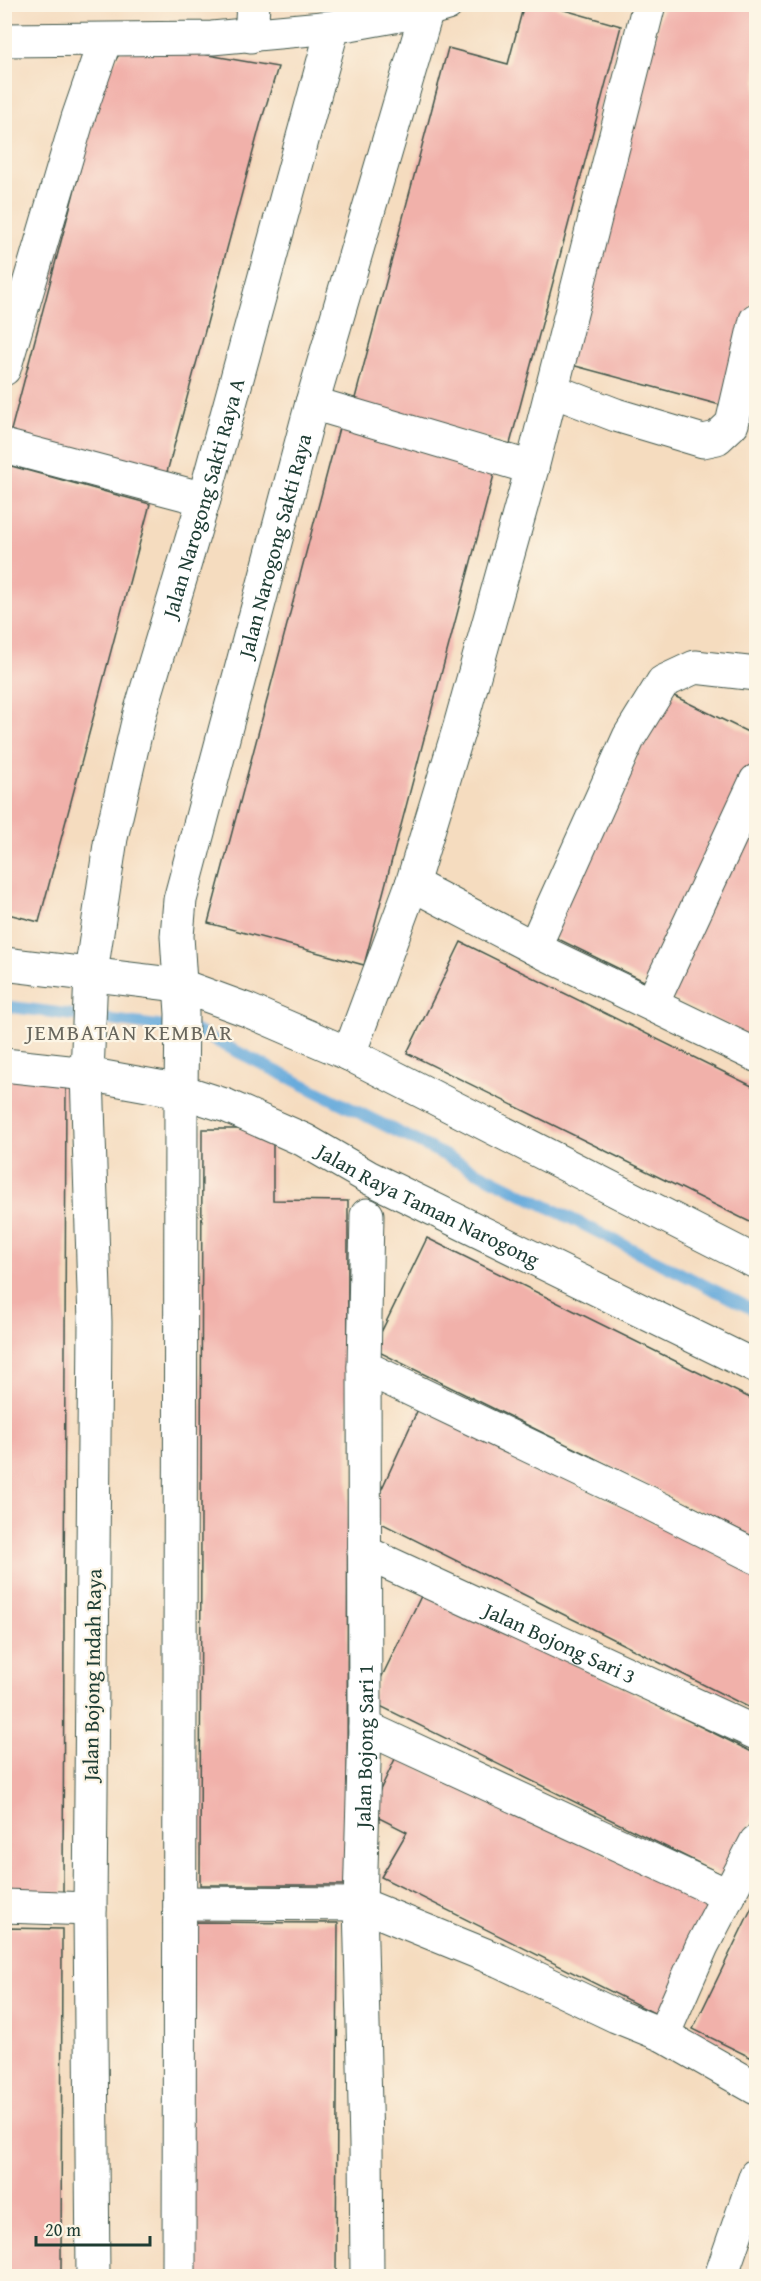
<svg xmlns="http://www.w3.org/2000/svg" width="761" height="2281" viewBox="0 0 761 2281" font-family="'Gentium Book Plus',serif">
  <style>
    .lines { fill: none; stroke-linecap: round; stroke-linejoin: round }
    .stream { stroke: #67abdc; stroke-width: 12 }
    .building { fill: #f1b1aa }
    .street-casing { stroke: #3f5549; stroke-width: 35 }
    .secondary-casing { stroke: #3f5549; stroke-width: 35 }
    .street { stroke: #fff; stroke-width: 33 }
    .secondary { stroke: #fff; stroke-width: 33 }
    .labels { text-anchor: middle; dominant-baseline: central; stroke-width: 4.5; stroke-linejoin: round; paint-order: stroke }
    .street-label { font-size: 21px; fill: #1f3d34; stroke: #fcf5e5 }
    .neighbourhood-label { font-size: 22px; letter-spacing: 1.5px; fill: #68665d; stroke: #fcf5e5 }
  </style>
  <rect width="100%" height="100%" fill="#fcf5e5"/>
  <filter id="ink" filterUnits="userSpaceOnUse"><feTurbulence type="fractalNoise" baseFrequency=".0167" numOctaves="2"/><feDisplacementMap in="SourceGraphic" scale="12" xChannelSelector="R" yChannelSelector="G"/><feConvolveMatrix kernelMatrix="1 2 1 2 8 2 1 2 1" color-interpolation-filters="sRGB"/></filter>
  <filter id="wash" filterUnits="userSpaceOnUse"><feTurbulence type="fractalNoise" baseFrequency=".008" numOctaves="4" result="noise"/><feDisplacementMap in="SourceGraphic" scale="24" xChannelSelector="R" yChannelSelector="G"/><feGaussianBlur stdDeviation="1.35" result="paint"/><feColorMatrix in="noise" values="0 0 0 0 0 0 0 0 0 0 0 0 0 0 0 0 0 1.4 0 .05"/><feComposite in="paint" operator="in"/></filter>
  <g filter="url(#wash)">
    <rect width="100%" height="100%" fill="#f5dcbf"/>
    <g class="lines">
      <path class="stream" d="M4,1006L196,1031L756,1311"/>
    </g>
    <g id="blocks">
      <path class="building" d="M524,4H543L621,26L510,444L354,402L448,48L508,64Z
        M664,4H756V283L724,406L568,364Z
        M179,50L278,67L261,122L166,476L10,434L104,79L121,51Z
        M339,428L495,471L364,965L208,923Z
        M4,464L150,504L39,922L4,913Z
        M668,693L756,736V760L648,983L550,935Z
        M756,800V1039L663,993Z
        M461,942L756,1088V1225L407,1053Z
        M4,1078H66L63,1894L4,1893Z
        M202,1129H273V1200L348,1201L347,1885H200Z
        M427,1238L756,1401V1538L373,1349Z
        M419,1407L756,1573V1711L369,1517Z
        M424,1590L756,1754V1811L725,1876L370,1701Z
        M396,1757L715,1905L662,2017L381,1877L407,1832L369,1813Z
        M756,1899V2060L693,2029Z
        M191,1922L338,1923L336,2276H190Z
        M4,1928L62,1929L61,2276H4Z"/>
    </g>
  </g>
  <g filter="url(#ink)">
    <use href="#blocks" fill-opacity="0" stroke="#3f5549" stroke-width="1.5"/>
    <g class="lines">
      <defs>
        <g id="street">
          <path d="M251,36L253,4"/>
          <path d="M4,40L212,38L333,27"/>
          <path d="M4,369L78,118L105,40"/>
          <path d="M551,390L616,415L703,441L717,438L732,424L756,320"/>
          <path d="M312,403L532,468"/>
          <path d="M4,446L204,499"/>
          <path d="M412,884L534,948L756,1055"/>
          <path d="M534,948L629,737L663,682L695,667L756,674"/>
          <path d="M652,1004L756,781"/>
          <path d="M349,1054L412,884L460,726L532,468L649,4"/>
          <path d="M87,1074L95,1322L90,1909L93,2276"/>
          <path d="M364,1367L649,1503L756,1557"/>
          <path id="s1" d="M364,1552L756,1733"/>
          <path d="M365,1727L729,1896"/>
          <path d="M181,1903L360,1904L500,1961L616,2016L663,2035L756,2088"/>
          <path d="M4,1906L90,1909"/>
          <path d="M663,2035L702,1946L756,1842"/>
          <path d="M179,2276L181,1091"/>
          <path id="s2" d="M367,2276L366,2145L360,1904L365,1727L364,1367L367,1215"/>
          <path d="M721,2276L756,2175"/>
        </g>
        <g id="secondary">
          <path d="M4,964L179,985L247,1010L349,1054L756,1262"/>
          <path id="s3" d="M4,1065L87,1074L181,1091L227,1106L304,1140L368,1177L756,1367"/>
          <path id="s4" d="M87,1074L91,973L111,838L140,713L204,499L333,27L427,10L447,4"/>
          <path id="s5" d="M181,1091L182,1014L177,936L180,900L312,403L427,10"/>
        </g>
      </defs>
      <use href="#street" class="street-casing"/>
      <use href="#secondary" class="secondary-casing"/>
      <use href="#street" class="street"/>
      <use href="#secondary" class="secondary"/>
    </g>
  </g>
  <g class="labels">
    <g class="street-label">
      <text stroke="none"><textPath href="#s4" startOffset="590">Jalan Narogong Sakti Raya A</textPath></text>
      <text stroke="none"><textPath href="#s5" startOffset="558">Jalan Narogong Sakti Raya</textPath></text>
      <text stroke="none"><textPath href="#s3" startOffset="452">Jalan Raya Taman Narogong</textPath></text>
      <text stroke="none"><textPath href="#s1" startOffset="216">Jalan Bojong Sari 3</textPath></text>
      <text transform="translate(92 1675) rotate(-89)">Jalan Bojong Indah Raya</text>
      <text stroke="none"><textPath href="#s2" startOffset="530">Jalan Bojong Sari 1</textPath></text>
    </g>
    <g class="neighbourhood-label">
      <text x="130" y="1032">JEMBATAN KEMBAR</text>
    </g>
  </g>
  <rect width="761" height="2281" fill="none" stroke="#fcf5e5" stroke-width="24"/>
  <path d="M36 2236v9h114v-9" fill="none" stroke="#1f3d34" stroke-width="3"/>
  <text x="45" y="2236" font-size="18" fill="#1f3d34" stroke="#fcf5e5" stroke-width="4.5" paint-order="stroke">20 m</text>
</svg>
